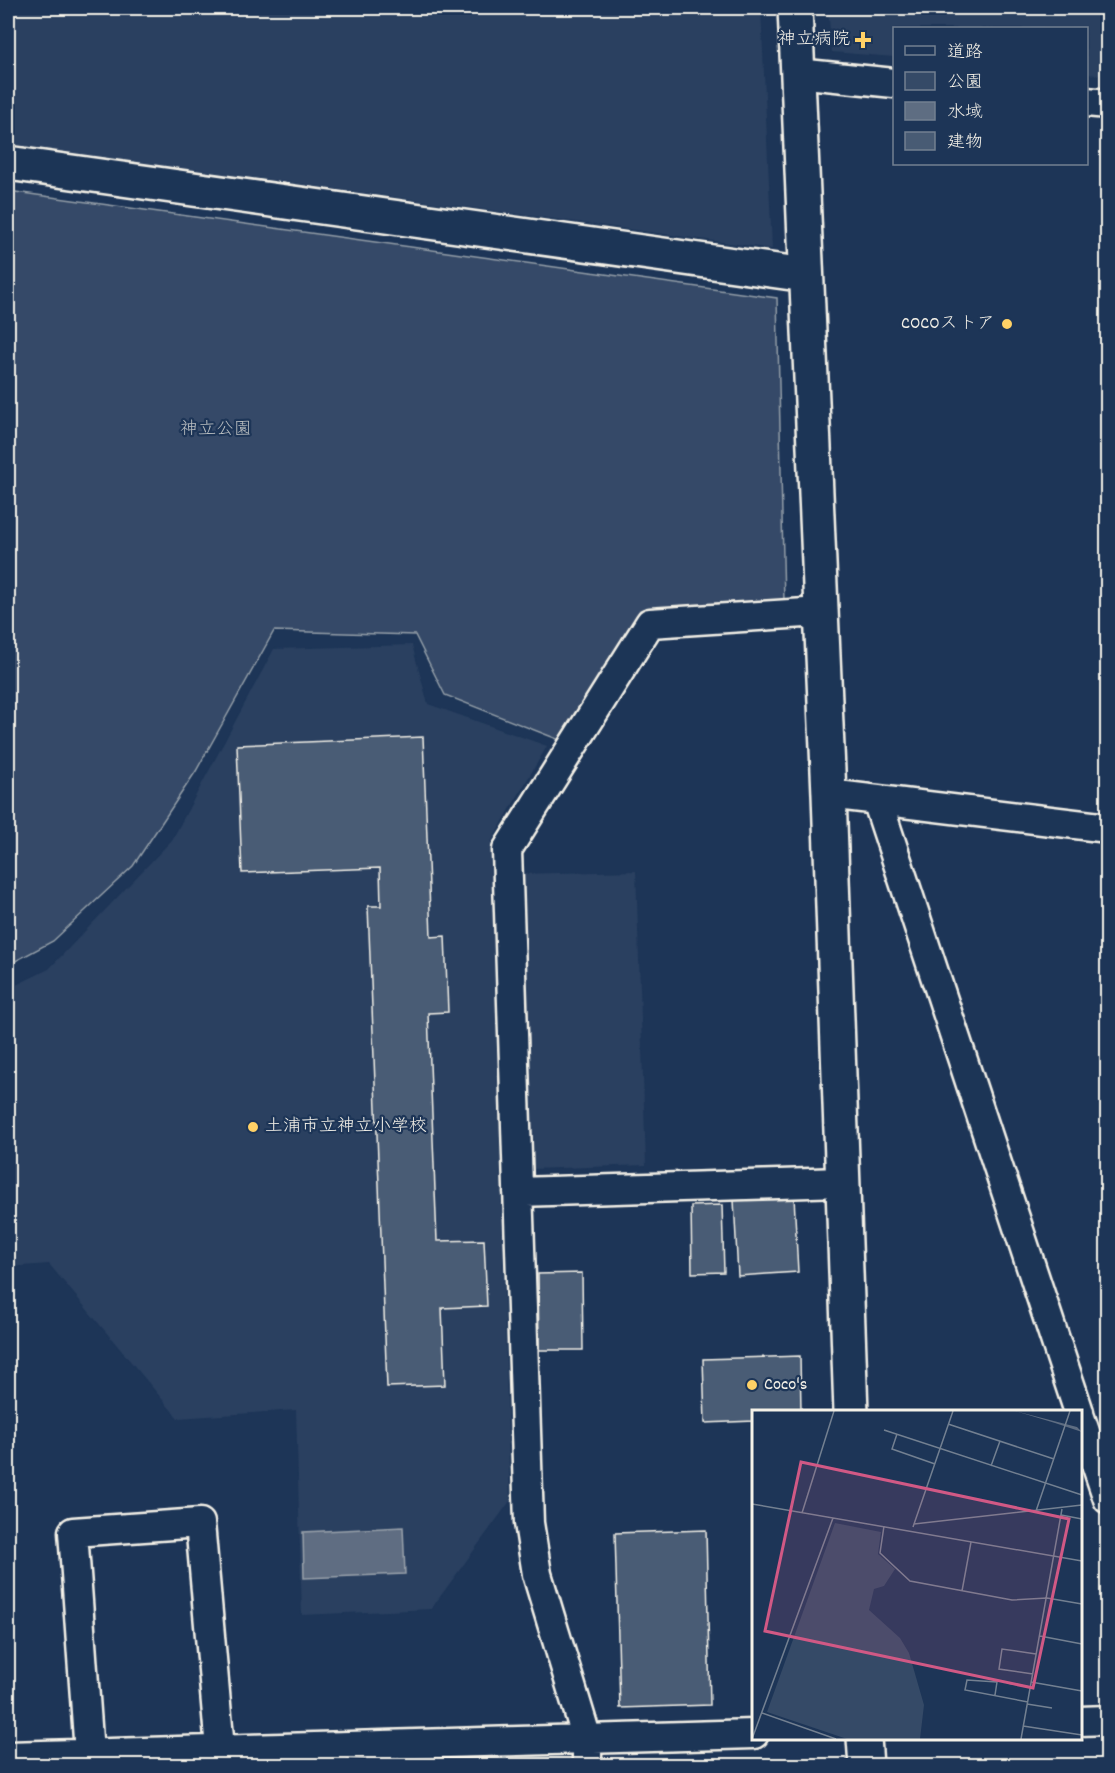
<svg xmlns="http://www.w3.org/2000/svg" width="1115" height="1773" viewBox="0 0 1115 1773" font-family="Dekko,'Klee One',sans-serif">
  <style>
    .built { fill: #2a4060 }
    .green { fill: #354a67; stroke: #949ea8; stroke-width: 1.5 }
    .water { fill: #5e6d82; stroke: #9aa2ab; stroke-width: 1.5 }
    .building { fill: #485b74; stroke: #f4f1e8; stroke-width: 1.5 }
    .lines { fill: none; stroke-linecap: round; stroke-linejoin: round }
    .street-casing { stroke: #f4f1e8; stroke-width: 33 }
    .secondary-casing { stroke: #f4f1e8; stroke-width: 38 }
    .street { stroke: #1d3557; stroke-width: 28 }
    .secondary { stroke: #1d3557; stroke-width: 33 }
    .poi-dot { fill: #ffd166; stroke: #1d3557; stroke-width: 2 }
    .labels { text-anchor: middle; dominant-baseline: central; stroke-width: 4.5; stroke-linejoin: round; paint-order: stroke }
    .poi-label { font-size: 18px; fill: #f4f1e8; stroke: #1d3557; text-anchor: end }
    .park-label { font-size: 18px; fill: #bbbfc1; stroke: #1d3557 }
    .inset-road { fill: none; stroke: #738091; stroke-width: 1.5 }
    .view { fill: #d15985; fill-opacity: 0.15; stroke: #d15985; stroke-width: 3 }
    .inset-edge { fill: none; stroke: #f4f1e8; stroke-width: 3 }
  </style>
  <rect width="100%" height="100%" fill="#1d3557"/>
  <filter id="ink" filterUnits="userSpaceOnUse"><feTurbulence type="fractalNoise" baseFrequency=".0167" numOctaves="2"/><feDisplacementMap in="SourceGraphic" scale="12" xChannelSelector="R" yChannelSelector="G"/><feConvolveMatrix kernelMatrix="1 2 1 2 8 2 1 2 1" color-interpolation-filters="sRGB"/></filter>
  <g filter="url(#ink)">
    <path class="built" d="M8,8H761L772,249L8,144Z
      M828,8H1107V76L1087,74L1086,28H894V57L832,52Z
      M412,645L428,704L547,746L491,842L510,1501L431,1609L302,1615L296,1410L178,1418L49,1264L8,1267V989L49,969L172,840L274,649Z
      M636,871L646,1165L530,1169L520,874Z"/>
    <path class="green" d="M8,191L777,298L784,602L640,610L565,742L445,695L415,635L274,631L196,771L133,866L53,941L8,965Z"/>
    <path class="water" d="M403,1527L405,1574L304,1578L303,1532Z"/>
    <path class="building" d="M423,737L431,937L445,936L448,1012L428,1013L437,1241L484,1240L487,1306L442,1308L445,1385L387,1387L368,906H381L380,868L242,873L237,745Z
      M794,1197L798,1272L738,1276L734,1200Z
      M722,1205L724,1272L692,1273L691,1206Z
      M582,1273L583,1350H539L538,1274Z
      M800,1356L801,1412H754V1421L705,1423L703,1359Z
      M706,1530L710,1705L620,1708L615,1533Z"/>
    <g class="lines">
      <defs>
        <path id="street" d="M797,73L894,83
          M1086,102L1108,104
          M829,794L1108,828
          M877,800L1079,1412
          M518,1192L842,1182
          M1080,1417L1108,1499
          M1080,1721L1108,1720
          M89,1753L73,1532L200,1523L220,1749
          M8,1756L754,1734
          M587,1766V1739L537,1574L529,1523L507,850L650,623L821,612"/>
        <path id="secondary" d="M795,8L829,794L851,1412
          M8,163L806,275
          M864,1738L866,1766"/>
      </defs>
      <use href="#street" class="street-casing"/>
      <use href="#secondary" class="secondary-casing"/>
      <use href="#street" class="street"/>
      <use href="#secondary" class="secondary"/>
    </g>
  </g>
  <g class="poi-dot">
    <path d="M860 31h6v6h6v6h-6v6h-6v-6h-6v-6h6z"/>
    <circle cx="1007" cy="324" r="6"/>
    <circle cx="253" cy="1127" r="6"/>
    <circle cx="752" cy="1385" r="6"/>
  </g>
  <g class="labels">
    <g class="poi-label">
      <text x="850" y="40">神立病院</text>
      <text x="995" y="324">COCOストア</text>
      <text x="265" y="1127" text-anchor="start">土浦市立神立小学校</text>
      <text x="764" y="1385" text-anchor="start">Coco's</text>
    </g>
    <g class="park-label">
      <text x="216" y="430">神立公園</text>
    </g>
  </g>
  <g transform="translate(752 1410)">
    <rect width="330" height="330" fill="#1d3557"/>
    <path d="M83,113L129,122L126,144L143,159L132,176L122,179L117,200L148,228L157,243L172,295L168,329H95L15,302Z" fill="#354a67"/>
    <path d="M263,1L325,17L330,22L303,13Z" fill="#5e6d82"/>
    <path class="inset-road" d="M196,14L302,49M132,20L330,85M145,24L140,39L183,54M239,56L248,31M0,94L330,151M284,101L318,1M50,103L82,1M309,105L330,109M162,114L330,95M132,116L128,143L158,171L260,190L295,188L330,194M161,117L201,1M210,181L219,132M288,226L330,234M281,264L247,259L250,239L284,244M279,272L330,281M255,273L278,277M243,285L245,272L215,270L213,280L276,292M275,294L300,298M10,303L84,329M271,316L330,325M0,329L81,108M269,329L310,99"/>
    <path class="view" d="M49,52L317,109L281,278L13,221Z"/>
    <rect width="330" height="330" class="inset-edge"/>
  </g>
  <rect width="1115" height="1773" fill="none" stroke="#1d3557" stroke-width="30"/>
  <rect x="15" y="15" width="1085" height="1743" fill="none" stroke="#f4f1e8" stroke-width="2" filter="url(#ink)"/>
  <rect x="893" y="27" width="195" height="138" fill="#1d3557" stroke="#738091" stroke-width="1.5"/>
  <rect x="905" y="46" width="30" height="9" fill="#1d3557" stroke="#738091" stroke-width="1.5"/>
  <text x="947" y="57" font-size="18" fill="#f4f1e8">道路</text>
  <rect x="905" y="72" width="30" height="18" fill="#354a67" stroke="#738091" stroke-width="1.5"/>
  <text x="947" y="87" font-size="18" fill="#f4f1e8">公園</text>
  <rect x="905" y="102" width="30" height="18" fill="#5e6d82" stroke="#738091" stroke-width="1.5"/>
  <text x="947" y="117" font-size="18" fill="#f4f1e8">水域</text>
  <rect x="905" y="132" width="30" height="18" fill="#485b74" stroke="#738091" stroke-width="1.5"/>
  <text x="947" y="147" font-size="18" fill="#f4f1e8">建物</text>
</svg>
